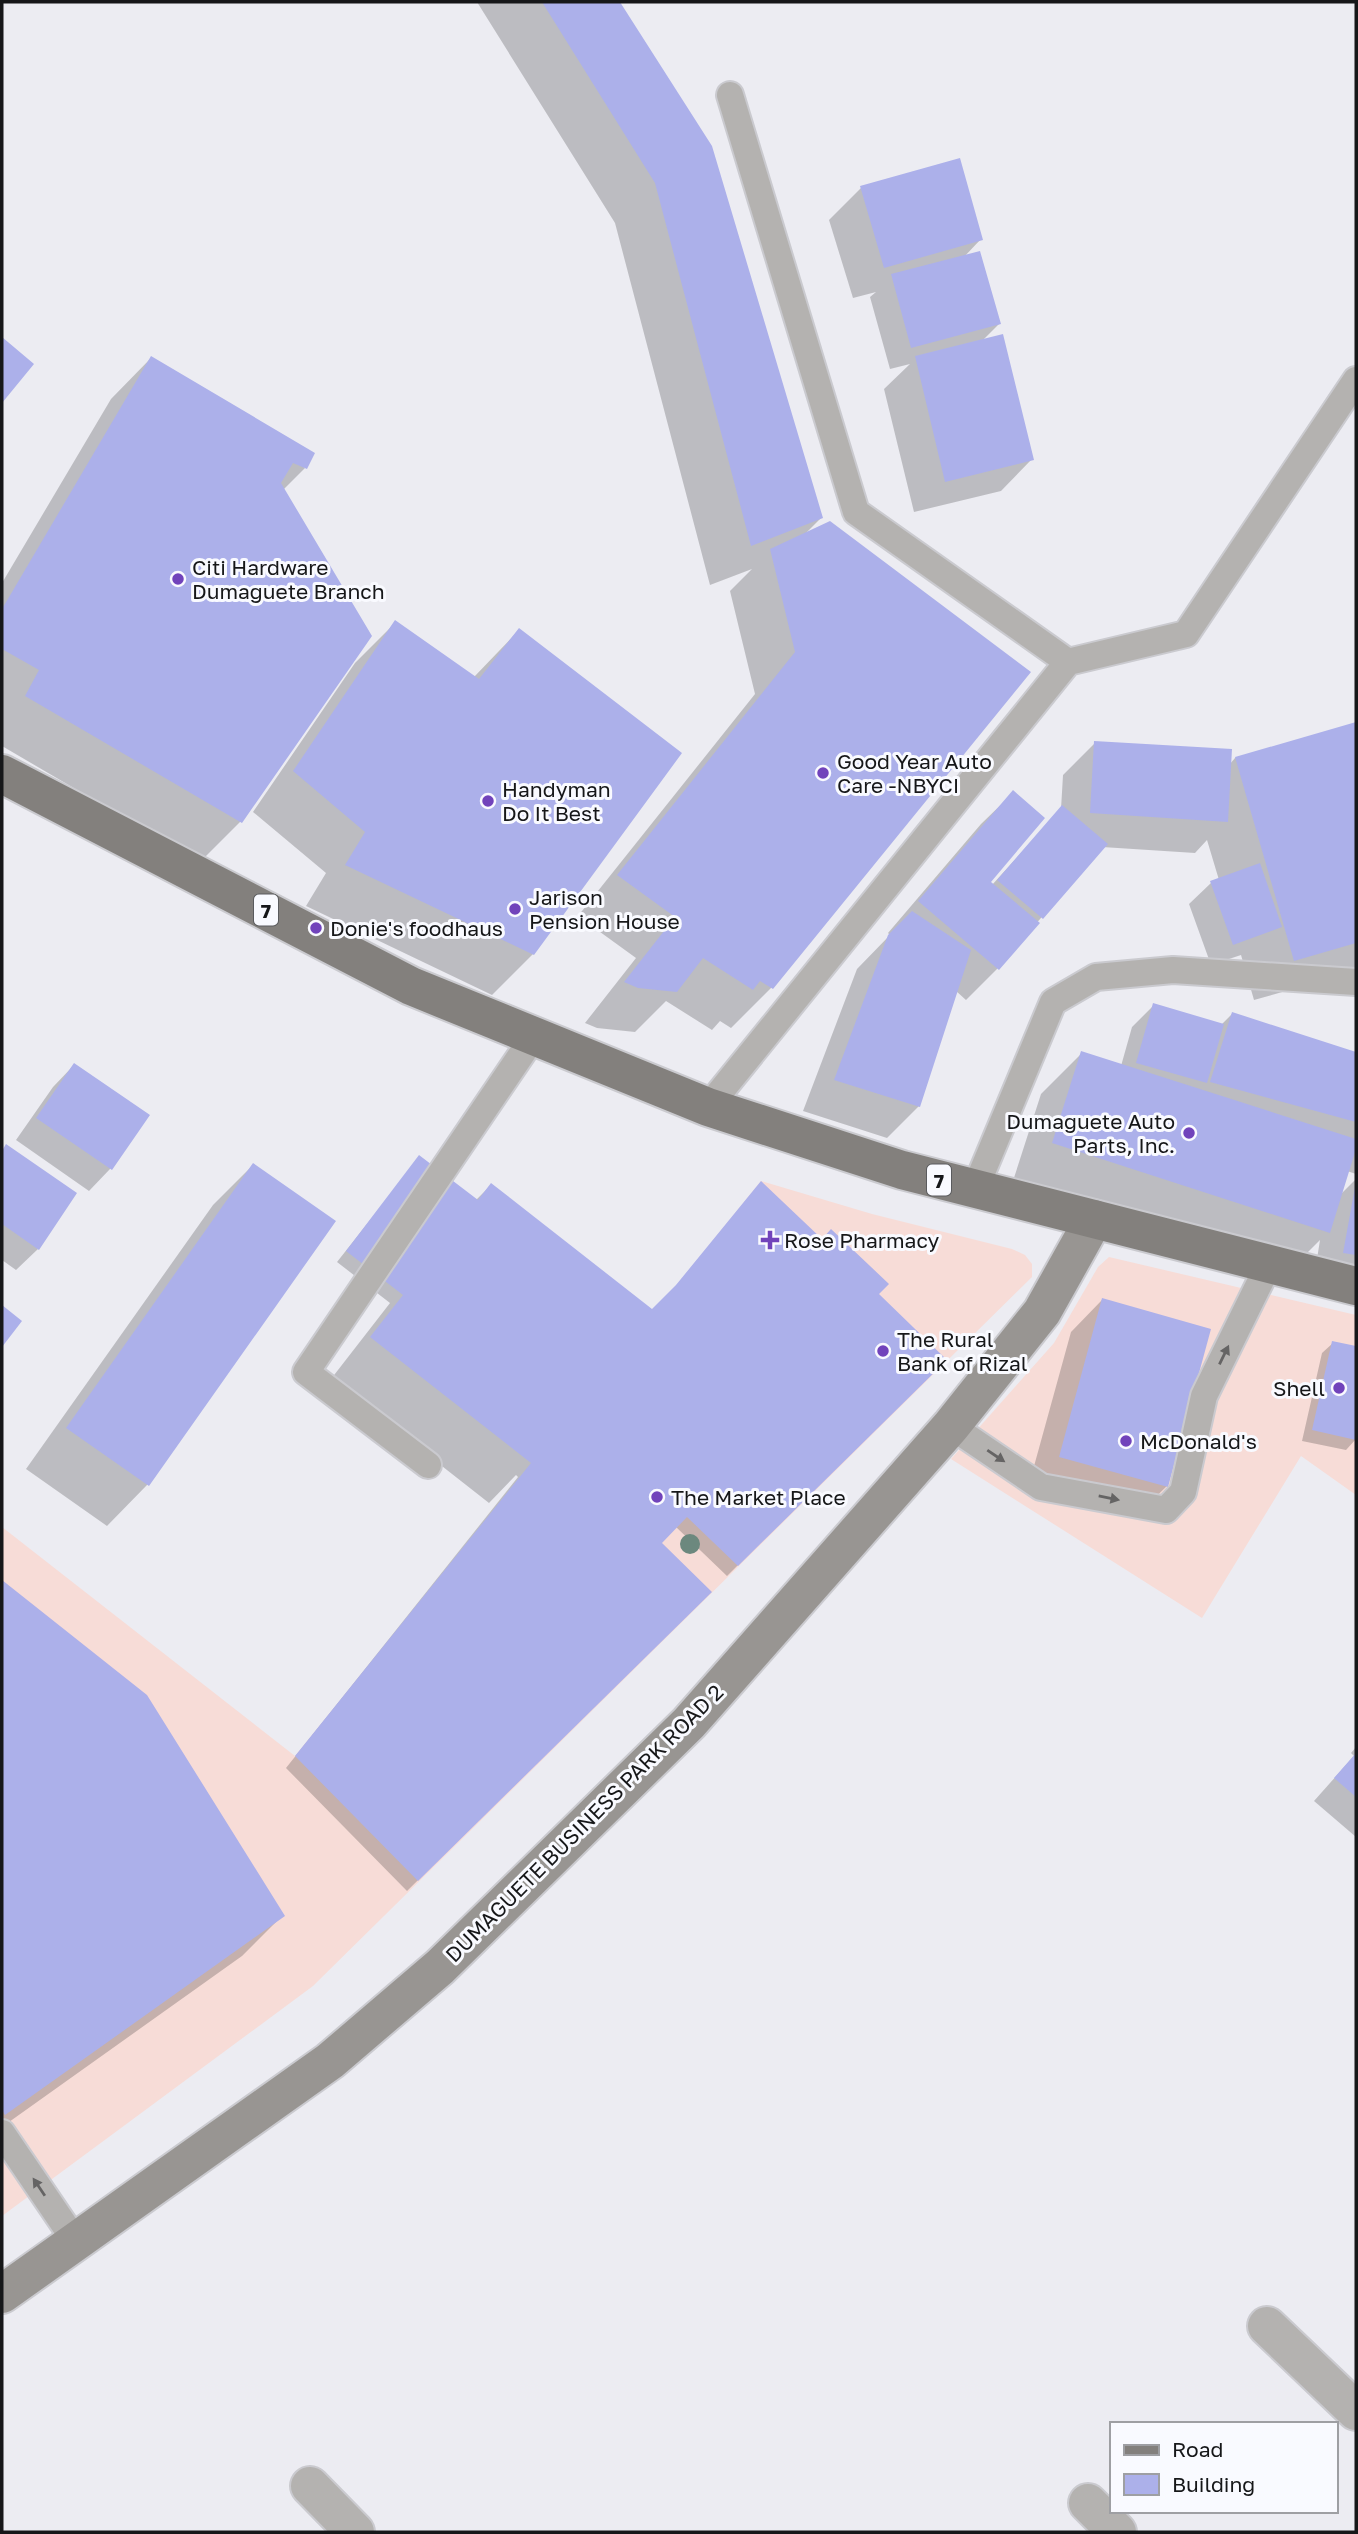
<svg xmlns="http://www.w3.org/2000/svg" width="1358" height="2534" viewBox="0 0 1358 2534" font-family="'Golos Text',sans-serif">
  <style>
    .commercial { fill: #f7dcd7 }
    .shadow { fill: #0003 }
    .building { fill: #acb0ea }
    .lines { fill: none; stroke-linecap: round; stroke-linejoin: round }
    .lane-casing { stroke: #cacacf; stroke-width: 30 }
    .street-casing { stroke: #cacacf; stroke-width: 42 }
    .secondary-casing { stroke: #cacacf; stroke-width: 42 }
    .primary-casing { stroke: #cacacf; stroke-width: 42 }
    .lane { stroke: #b4b2b0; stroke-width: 26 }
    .street { stroke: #b4b2b0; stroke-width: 38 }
    .secondary { stroke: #989592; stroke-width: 38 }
    .primary { stroke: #83807d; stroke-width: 38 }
    .tree { fill: #6c887e }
    .oneway { fill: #656464 }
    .poi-dot { fill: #7143bb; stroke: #f9faff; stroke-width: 2.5 }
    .labels { text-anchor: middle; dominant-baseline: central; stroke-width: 6; stroke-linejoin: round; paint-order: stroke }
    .shield { fill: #f9faff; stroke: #5a5b5e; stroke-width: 2 }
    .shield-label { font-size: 19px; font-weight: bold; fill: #161719 }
    .poi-label { font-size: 21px; fill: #161719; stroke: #f9faff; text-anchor: start }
    .street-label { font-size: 21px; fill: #161719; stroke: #f9faff }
  </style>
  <rect width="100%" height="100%" fill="#ececf2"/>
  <path class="commercial" d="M761,1181L872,1214L1012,1249L1025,1255L1032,1264V1277L313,1986L2,2216V1527L295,1756Z
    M1109,1257L1356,1315V1495L1301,1456L1202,1618L951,1459L1054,1343L1098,1267Z"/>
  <path class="shadow" d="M477,2H618L711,147L821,518L805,534L1029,672L771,988L731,1028L720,1021L712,1030L666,1001L635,1032L597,1028L585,1023L636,958L578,916L755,694L730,591L752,569L710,585L615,223Z
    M861,188L981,239L964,257L999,324L981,342L1032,459L1001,491L914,512L884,389L910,364L890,369L870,297L876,292L853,298L829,220Z
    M151,358L305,468L283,490L241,821L200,862L2,746V583L111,399Z
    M395,623L474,677L519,630L533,954L492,995L306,906L326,873L253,812L355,663Z
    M1356,723V971L1254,1000L1241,955L1211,965L1189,904L1211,883L1219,880L1207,840L1195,853L1102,847L998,968L966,1000L956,991L919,1106L887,1138L803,1111L857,969L890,935L888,933L981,824L1013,793L988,882L992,885L1061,809L1063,775L1095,743L1229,765L1235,758Z
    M1154,1005L1221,1025L1232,1014L1356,1054V1174L1347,1171L1340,1195L1356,1179V1292L1313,1284L1320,1240L1288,1272L1012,1184L1041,1094L1082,1053L1121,1066L1132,1027Z
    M74,1065L147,1115L110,1169L89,1191L16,1140L53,1087Z
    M6,1146L38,1249L16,1270L2,1260V1151Z
    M420,1157L476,1200L491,1185L652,1312L877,1294L945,1360L727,1576L676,1527L660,1543L710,1592L407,1891L286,1768L518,1477L516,1475L489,1503L331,1379L390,1303L337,1262Z
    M253,1165L334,1222L147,1485L107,1526L26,1469L213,1205Z
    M1102,1300L1167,1486L1135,1517L1028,1488L1071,1332Z
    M1333,1343L1356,1348V1439L1346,1450L1302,1441L1322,1353Z
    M2,1582L146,1696L282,1916L242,1956L2,2127Z
    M1356,1747V1837L1314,1801L1354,1756L1351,1753Z"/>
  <path class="building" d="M542,2H620L712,146L823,518L751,546L655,183Z
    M960,158L983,240L884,268L860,186Z
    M980,251L1001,324L911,348L891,274Z
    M1003,334L1034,460L945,482L915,356Z
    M2,337L34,364L2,403Z
    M151,356L315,453L307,469L293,463L281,483L372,636L242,823L25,696L39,670L2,649V609Z
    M830,521L1031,672L773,989L760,981L753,990L703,958L677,992L638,988L624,982L675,917L617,875L795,652L770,549Z
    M395,620L479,679L519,628L682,753L534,955L345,865L365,832L293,771Z
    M1356,722V943L1294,961L1235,757Z
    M1094,741L1232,749L1228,822L1090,813Z
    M1013,790L1045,818L991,882L1040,923L999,970L918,901Z
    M1062,805L1108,844L1043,919L997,880Z
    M1260,863L1282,927L1233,945L1210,881Z
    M912,911L971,950L920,1107L834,1080L888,935Z
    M1153,1003L1224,1024L1207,1083L1136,1063Z
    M1232,1012L1356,1052V1122L1210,1082Z
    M1081,1051L1356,1139V1149L1330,1233L1052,1143Z
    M74,1063L150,1115L112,1170L36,1118Z
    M6,1144L77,1193L39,1250L2,1224V1151Z
    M419,1155L478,1200L491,1183L652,1309L676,1285L761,1181L822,1239L831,1229L889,1284L879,1294L947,1360L738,1566L687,1517L662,1543L712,1592L418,1881L295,1756L531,1463L370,1337L403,1295L346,1251Z
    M253,1163L336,1221L149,1486L66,1428Z
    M1355,1187H1356V1255L1343,1253Z
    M1102,1298L1211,1329L1168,1487L1059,1457Z
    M2,1305L22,1321L2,1347Z
    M1332,1341L1356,1346V1440L1312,1430Z
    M2,1580L147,1695L285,1916L5,2115L2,2110Z
    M1356,1753V1797L1334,1778Z"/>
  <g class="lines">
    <defs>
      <path id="lane" d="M730,95L856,512L1068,662
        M708,1107L1068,662L1186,634L1356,380
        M975,1189L1053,1002L1096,977L1173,970L1356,982
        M951,1426L1041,1487L1166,1510L1183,1492L1204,1396L1269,1264
        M428,1465L306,1372L534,1036
        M2,2133L76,2242"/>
      <path id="street" d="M1267,2326L1356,2411
        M310,2486L355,2532
        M1088,2503L1117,2532"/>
      <path id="secondary" d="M2,2294L330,2061L440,1967L689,1723L951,1426L1042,1312L1094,1219"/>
      <path id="primary" d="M2,774L411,986L708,1107L902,1170L1356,1286"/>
    </defs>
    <use href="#lane" class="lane-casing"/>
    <use href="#street" class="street-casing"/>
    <use href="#secondary" class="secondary-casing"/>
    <use href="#primary" class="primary-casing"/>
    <use href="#lane" class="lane"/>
    <use href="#street" class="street"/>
    <use href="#secondary" class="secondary"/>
    <use href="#primary" class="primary"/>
  </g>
  <circle class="tree" cx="690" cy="1544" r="10"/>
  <defs><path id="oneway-solid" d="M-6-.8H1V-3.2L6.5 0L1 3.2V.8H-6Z" transform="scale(1.75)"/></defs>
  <g class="oneway">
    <use href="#oneway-solid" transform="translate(1224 1355) rotate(-64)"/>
    <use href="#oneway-solid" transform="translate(996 1456) rotate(34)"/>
    <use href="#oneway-solid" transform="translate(1109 1498) rotate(11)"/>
    <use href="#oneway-solid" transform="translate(39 2187) rotate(-124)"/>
  </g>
  <g class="poi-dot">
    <circle cx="178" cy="579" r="7"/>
    <circle cx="823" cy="773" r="7"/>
    <circle cx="488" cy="801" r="7"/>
    <circle cx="515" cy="909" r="7"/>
    <circle cx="316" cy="928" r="7"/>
    <circle cx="1189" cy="1133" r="7"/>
    <path d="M766.5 1229.5h7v7h7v7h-7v7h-7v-7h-7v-7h7z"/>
    <circle cx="883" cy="1351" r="7"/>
    <circle cx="1339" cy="1388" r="7"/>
    <circle cx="1126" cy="1441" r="7"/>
    <circle cx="657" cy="1497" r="7"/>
  </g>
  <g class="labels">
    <g class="shield">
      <rect x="254" y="894.5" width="24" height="31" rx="5"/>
      <rect x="927" y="1164.5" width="24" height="31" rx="5"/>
    </g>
    <g class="shield-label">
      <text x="266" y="910">7</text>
      <text x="939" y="1180">7</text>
    </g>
    <g class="poi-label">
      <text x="192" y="567">Citi Hardware<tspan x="192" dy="24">Dumaguete Branch</tspan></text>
      <text x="837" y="761">Good Year Auto<tspan x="837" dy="24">Care -NBYCI</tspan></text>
      <text x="502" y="789">Handyman<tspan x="502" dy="24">Do It Best</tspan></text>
      <text x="529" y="897">Jarison<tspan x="529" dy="24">Pension House</tspan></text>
      <text x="330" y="928">Donie's foodhaus</text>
      <text x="1175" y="1121" text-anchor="end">Dumaguete Auto<tspan x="1175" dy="24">Parts, Inc.</tspan></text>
      <text x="784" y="1240">Rose Pharmacy</text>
      <text x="897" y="1339">The Rural<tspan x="897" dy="24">Bank of Rizal</tspan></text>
      <text x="1325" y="1388" text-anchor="end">Shell</text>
      <text x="1140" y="1441">McDonald's</text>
      <text x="671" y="1497">The Market Place</text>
    </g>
    <g class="street-label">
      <text transform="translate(584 1823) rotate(-45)">DUMAGUETE BUSINESS PARK ROAD 2</text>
    </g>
  </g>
  <rect width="1358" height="2534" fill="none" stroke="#161719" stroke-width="7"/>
  <rect x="1110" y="2422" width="228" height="91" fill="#f9faff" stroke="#9e9fa3" stroke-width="2"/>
  <rect x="1124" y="2445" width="35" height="10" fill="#83807d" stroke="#9e9fa3" stroke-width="2"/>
  <text x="1172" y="2457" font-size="21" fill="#161719">Road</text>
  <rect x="1124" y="2474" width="35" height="21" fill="#acb0ea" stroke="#9e9fa3" stroke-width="2"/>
  <text x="1172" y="2492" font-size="21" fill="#161719">Building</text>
</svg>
